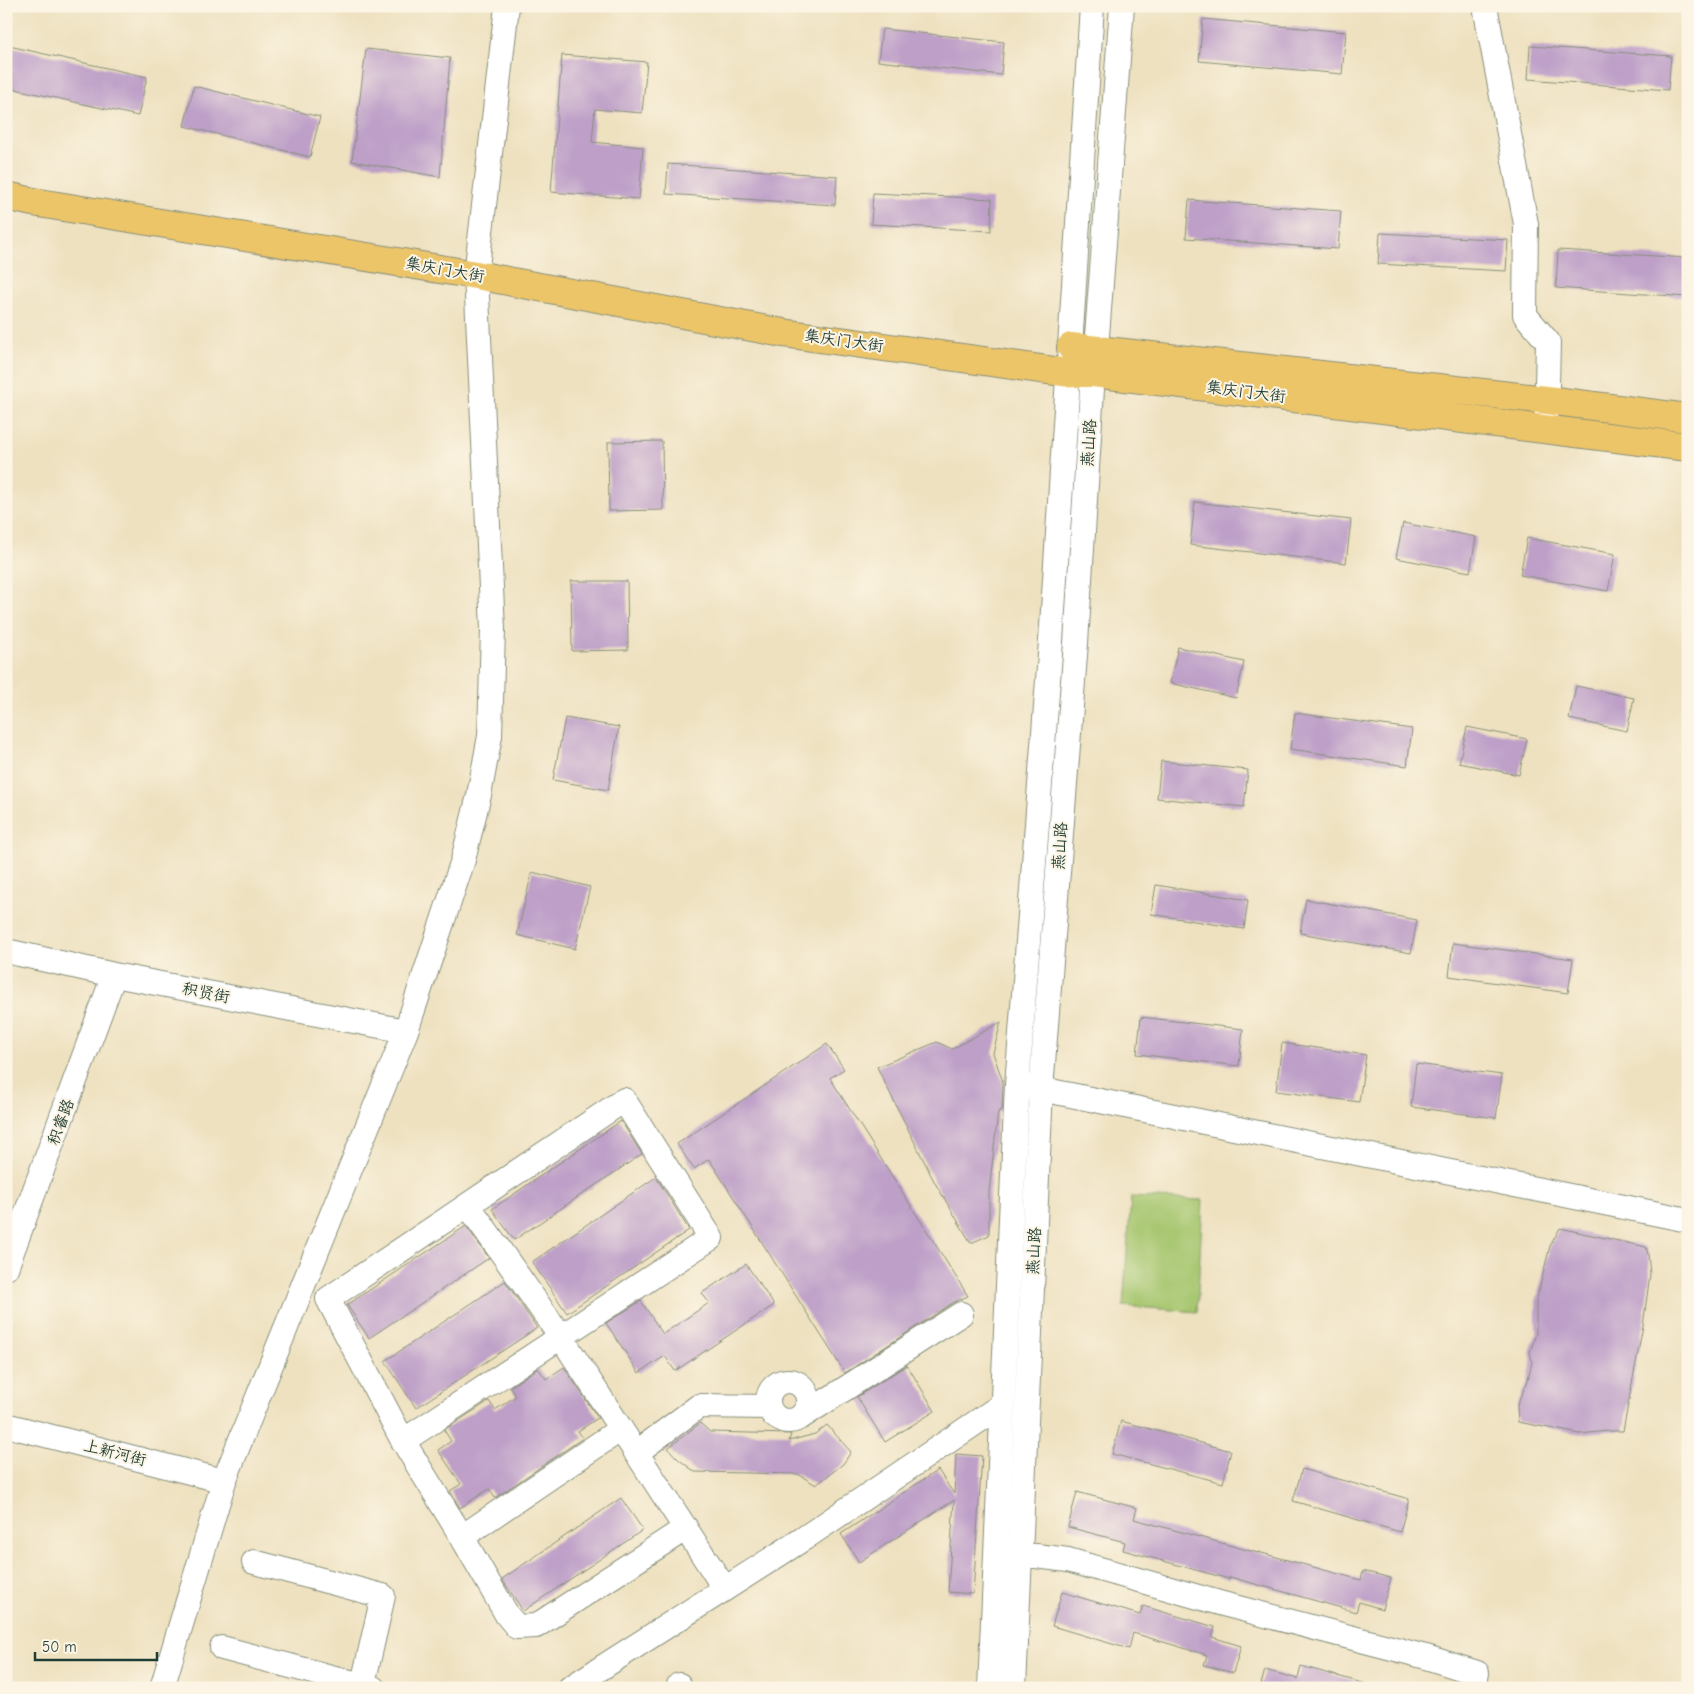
<svg xmlns="http://www.w3.org/2000/svg" width="1694" height="1694" viewBox="0 0 1694 1694" font-family="'Comic Neue','LXGW WenKai TC',sans-serif">
  <style>
    .green { fill: #a6c66e; stroke: #628251 }
    .building { fill: #bd9fc8 }
    .lines { fill: none; stroke-linecap: round; stroke-linejoin: round }
    .minor-casing { stroke: #868f7a; stroke-width: 26 }
    .major-casing { stroke: #868f7a; stroke-width: 30 }
    .minor { stroke: #fff; stroke-width: 24 }
    .major { stroke: #edc569; stroke-width: 28 }
    .labels { text-anchor: middle; dominant-baseline: central; stroke-width: 4; stroke-linejoin: round; paint-order: stroke }
    .street-label { font-size: 16px; fill: #1f3d34; stroke: #fcf5e5 }
  </style>
  <rect width="100%" height="100%" fill="#fcf5e5"/>
  <filter id="ink" filterUnits="userSpaceOnUse"><feTurbulence type="fractalNoise" baseFrequency=".02" numOctaves="2"/><feDisplacementMap in="SourceGraphic" scale="10" xChannelSelector="R" yChannelSelector="G"/><feConvolveMatrix kernelMatrix="1 2 1 2 8 2 1 2 1" color-interpolation-filters="sRGB"/></filter>
  <filter id="wash" filterUnits="userSpaceOnUse"><feTurbulence type="fractalNoise" baseFrequency=".0096" numOctaves="4" result="noise"/><feDisplacementMap in="SourceGraphic" scale="20" xChannelSelector="R" yChannelSelector="G"/><feGaussianBlur stdDeviation="1.12" result="paint"/><feColorMatrix in="noise" values="0 0 0 0 0 0 0 0 0 0 0 0 0 0 0 0 0 1.4 0 .05"/><feComposite in="paint" operator="in"/></filter>
  <g filter="url(#wash)">
    <rect width="100%" height="100%" fill="#eee1c0"/>
    <path class="green" d="M1131,1197L1203,1200L1197,1312L1123,1306Z"/>
    <g id="blocks">
      <path class="building" d="M1203,19L1346,32L1342,74L1199,61Z
        M882,29L1004,42L1001,75L878,61Z
        M9,46L147,77L138,116L6,87V57Z
        M1530,46L1671,56L1668,90L1528,79Z
        M366,49L450,58L440,177L352,161Z
        M562,55L647,62L642,113L595,109L592,142L643,147L639,199L551,192Z
        M194,86L320,117L310,157L184,126Z
        M668,164L837,176L835,205L666,194Z
        M873,193L992,199L991,231L871,224Z
        M1189,200L1341,211L1338,249L1186,238Z
        M1380,233L1508,240L1506,271L1378,264Z
        M1558,250L1688,258V297L1556,288Z
        M662,441L663,510L609,511L608,442Z
        M1195,502L1351,520L1346,563L1190,545Z
        M1403,523L1476,537L1470,572L1396,558Z
        M1527,538L1615,554L1608,591L1520,575Z
        M571,581H627L628,650L572,651Z
        M1178,647L1244,662L1236,698L1170,683Z
        M1576,686L1634,698L1627,731L1569,719Z
        M1295,713L1412,729L1407,766L1290,749Z
        M565,718L619,727L608,790L553,780Z
        M1467,727L1527,739L1519,775L1459,763Z
        M1161,761L1248,770L1244,807L1157,798Z
        M532,872L590,887L575,949L517,935Z
        M1156,885L1248,900L1244,929L1151,914Z
        M1306,899L1417,920L1411,953L1300,933Z
        M1453,943L1573,959L1568,993L1449,976Z
        M1141,1017L1243,1029L1239,1066L1137,1054Z
        M1001,1022L993,1053L1003,1082L1002,1110L998,1112L989,1192V1235L971,1243L935,1183L877,1067L937,1042L952,1049Z
        M1282,1043L1366,1055L1359,1102L1276,1091Z
        M827,1044L844,1069L830,1078L968,1296L954,1302L845,1373L709,1159L694,1169L677,1144Z
        M1416,1064L1502,1075L1496,1118L1411,1107Z
        M621,1121L642,1154L514,1240L492,1209Z
        M656,1177L689,1230L567,1313L532,1262Z
        M466,1226L489,1258L369,1338L347,1305Z
        M1560,1228L1646,1247L1648,1254L1650,1274L1643,1326L1623,1431H1608L1580,1434L1518,1422L1517,1404L1527,1383L1532,1362L1530,1352L1536,1334V1302L1550,1246Z
        M746,1264L774,1305L675,1371L665,1356L639,1373L606,1323L641,1301L663,1334L709,1303L702,1293Z
        M505,1281L537,1328L416,1408L385,1361Z
        M907,1365L935,1411L885,1442L857,1397Z
        M564,1367L598,1418L578,1431L583,1438L495,1498L489,1489L460,1508L450,1491L461,1484L438,1450L451,1441L444,1430L489,1401L495,1410L516,1396L510,1387L538,1368L546,1379Z
        M1121,1421L1231,1451L1223,1483L1112,1454Z
        M700,1423L710,1432L791,1434L789,1441L815,1434L827,1425L851,1452L843,1464L816,1485L798,1474L695,1472L677,1458L668,1448Z
        M956,1454L982,1456L973,1594L948,1592L954,1500L859,1562L841,1534L938,1470L954,1494Z
        M1302,1469L1409,1499L1400,1532L1293,1501Z
        M1077,1492L1137,1508L1134,1519L1258,1553V1552L1361,1580L1363,1571L1391,1578L1382,1609L1359,1602L1356,1612L1230,1577L1229,1579L1123,1550L1125,1542L1068,1527Z
        M621,1498L643,1530L523,1611L502,1579Z
        M1062,1592L1140,1615L1143,1606L1215,1627L1212,1637L1241,1646L1233,1673L1204,1665L1207,1655L1133,1633L1129,1649L1052,1626Z
        M1301,1666L1366,1684L1365,1688H1260L1265,1670L1298,1679Z"/>
    </g>
  </g>
  <g filter="url(#ink)">
    <use href="#blocks" fill-opacity="0" stroke="#868f7a" stroke-width="1"/>
    <g class="lines">
      <defs>
        <path id="minor" d="M1485,6L1526,224L1525,315L1548,342L1546,430
          M6,951L114,975L406,1031
          M1026,1086L1688,1220
          M624,1100L711,1238L403,1441L328,1299Z
          M468,1205L561,1337L725,1589
          M6,1268L114,975
          M768 1401a20 20 0 1 1 40 0a20 20 0 1 1-40 0Z
          M801,1417L961,1314
          M6,1425L224,1481
          M403,1441L462,1537L507,1615L517,1627L536,1626L686,1528
          M636,1453L699,1406L768,1407
          M462,1537L621,1429
          M1020,1554L1068,1560L1223,1604L1426,1657L1477,1673L1474,1688
          M254,1562L383,1596L362,1688
          M222,1648L373,1688
          M679,1685L680,1688
          M162,1688L224,1481L406,1031L463,860L479,795L490,736L493,629L476,275L507,6
          M570,1688L803,1539L1002,1405
          M990,1688L1017,1085L1051,641L1092,6
          M1014,1688L1041,1089L1076,643L1093,373L1096,349L1122,6"/>
        <path id="major" d="M6,196L33,202L476,275L783,333L1069,373H1093L1688,447
          M1071,347L1547,400L1688,418"/>
      </defs>
      <use href="#minor" class="minor-casing"/>
      <use href="#major" class="major-casing"/>
      <use href="#minor" class="minor"/>
      <use href="#major" class="major"/>
    </g>
  </g>
  <g class="labels">
    <g class="street-label">
      <text transform="translate(445 270) rotate(10)">集庆门大街</text>
      <text transform="translate(844 341) rotate(8)">集庆门大街</text>
      <text transform="translate(1246 392) rotate(7)">集庆门大街</text>
      <text transform="translate(1089 443) rotate(-86)">燕山路</text>
      <text transform="translate(1060 846) rotate(-86)">燕山路</text>
      <text transform="translate(206 993) rotate(11)">积贤街</text>
      <text transform="translate(61 1122) rotate(-70)">积睿路</text>
      <text transform="translate(1034 1251) rotate(-87)">燕山路</text>
      <text transform="translate(115 1453) rotate(14)">上新河街</text>
    </g>
  </g>
  <rect width="1694" height="1694" fill="none" stroke="#fcf5e5" stroke-width="25"/>
  <path d="M35 1652v8h122v-8" fill="none" stroke="#1f3d34" stroke-width="2.5"/>
  <text x="42" y="1652" font-size="15" fill="#1f3d34" stroke="#fcf5e5" stroke-width="4" paint-order="stroke">50 m</text>
</svg>
